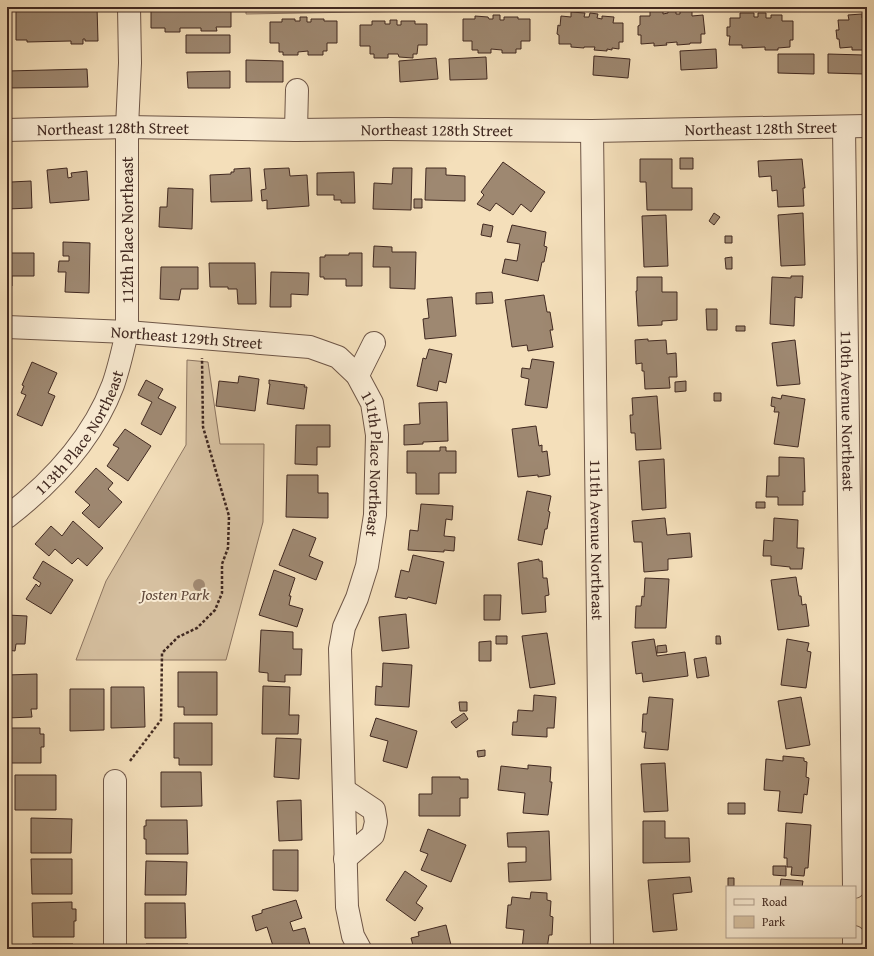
<svg xmlns="http://www.w3.org/2000/svg" width="874" height="956" viewBox="0 0 874 956" font-family="'Gentium Book Plus',serif">
  <style>
    .green { fill: #d6c0a0; stroke: #8c7460 }
    .building { fill: #9e8871; stroke: #412921 }
    .lines { fill: none; stroke-linecap: round; stroke-linejoin: round }
    .minor-casing { stroke: #6e5647; stroke-width: 24 }
    .path { stroke: #412921; stroke-width: 2.5; stroke-dasharray: 3 2; stroke-linecap: butt }
    .minor { stroke: #f8ead2; stroke-width: 22 }
    .tree { fill: #a28b74 }
    .labels { text-anchor: middle; dominant-baseline: central; stroke-width: 4; stroke-linejoin: round; paint-order: stroke }
    .street-label { font-size: 16px; fill: #412921; stroke: #f8ead2 }
    .park-label { font-size: 16px; font-style: italic; fill: #5f473a; stroke: #f8ead2 }
  </style>
  <rect width="100%" height="100%" fill="#f4dfba"/>
  <filter id="stains"><feTurbulence type="fractalNoise" baseFrequency=".005" numOctaves="4"/><feColorMatrix values="0 0 0 0 .2 0 0 0 0 .09 0 0 0 0 .02 0 0 0 .5 -.17"/></filter>
  <radialGradient id="worn" r=".72"><stop offset=".6" stop-color="#630" stop-opacity="0"/><stop offset="1" stop-color="#630" stop-opacity=".3"/></radialGradient>
  <path class="green" d="M246,7H646L246,14Z
    M187,360L208,362L220,444H264L263,522L226,660H76L106,581L186,445Z"/>
  <path class="building" d="M31,7H97L98,41H85V39H83V44H71V41L27,42V40H16V11L25,10V8Z
    M151,7H231V27H216L217,31H201V28H180V32H165V28H151Z
    M668,9H676V14H680V11L692,10V16L703,15L705,34H701V43H690V44L677,45V42L666,43L667,45L654,46V43L641,44V35H638V26L640,25V16H650V11L663,10V14L668,13Z
    M571,12L585,13L584,17H589L590,13L598,14L597,18L602,19V16L614,17L613,23H623V42H619V49L612,48V50L607,49V51L594,50L595,47H584V48L571,47V44H559V35L557,34L558,25L560,26L561,16L571,17Z
    M740,13H754V17H758V13H766V18H771V15H782V21H793V40H790V47L778,48V50H765V47L742,48V45H729L730,36H727V27H730V18H740Z
    M867,13V47L865,48V50H852V47L840,48L839,39H837L836,30H839L838,20H849L848,15L862,14V18H867Z
    M493,15H500V20H504V17H518V19H530V41H521V49H516V53H502V50L491,49V53H478V50H472V41H463V19H475V16L488,17L489,19H493Z
    M300,17H307V22H311V19H324V21H337V43H327V51H323V55H308V51L298,52V55H283V52H279V43H270V22H282V19H295V21H300Z
    M390,20H397V25H401V21H415V24H427V45H418L417,54H413V58L399,57L398,54H388V58H374V54H370V46H360V25H372V21H385V24H390Z
    M186,35H230V53H186Z
    M716,49L717,68L681,70L680,51Z
    M778,54H814V74L778,73Z
    M828,54L864,55V74L828,73Z
    M594,56L630,59L628,78L593,75Z
    M486,57L487,79L450,80L449,59Z
    M436,58L438,79L400,82L399,61Z
    M246,60L283,61V82H246Z
    M87,69L88,87L7,88V71Z
    M230,71V88H188L187,72Z
    M680,158H693V169H680Z
    M640,159H672V188H692V210H647L646,182H640Z
    M802,159L805,188H803L804,206L778,207L777,190L772,191L771,176L759,177L758,161Z
    M503,162L545,192L531,212L521,204L513,215L496,203L490,211L477,204L484,195L481,192Z
    M67,168L68,178L72,177L71,173L87,171L89,200L50,203L47,170Z
    M250,168L252,201L211,202L210,175L231,174V172H234V169Z
    M289,168L290,176L307,175L309,206L267,209V200L262,201L261,190L266,189L264,169Z
    M393,168H412L411,210L373,209L374,183L392,184Z
    M426,168H446V175L465,176V201L425,200Z
    M7,172H10L11,182L31,181L32,208L7,209Z
    M354,172L355,203H341V200H334V195H317V173Z
    M168,188L193,189L192,229L159,227L160,207H167Z
    M414,199H422V208H414Z
    M714,213L720,217L714,225L709,221Z
    M803,213L805,265L781,266L778,215Z
    M666,215L668,266L644,267L642,216Z
    M483,224L493,226L491,237L481,235Z
    M512,225L546,232L544,246L547,247L544,262H542L538,281L502,273L505,259L517,261L520,244L507,242Z
    M725,236H732V243H725Z
    M63,242L90,243L89,293L65,292L66,272H58L59,261H69V256H63Z
    M374,246L392,247V252H416L415,289L390,288V267H373Z
    M7,253H34V276H12V286H7Z
    M349,253H362V286H346V279H324V277H320V257H325V255H349Z
    M732,257V269H726L725,258Z
    M209,263H255L256,304H238L237,289H228V287H210Z
    M161,267H198V289H181L179,300L160,299Z
    M271,272L309,273L308,295L291,294V307H270Z
    M791,276H803L802,298L795,297L794,326L770,324L772,277L791,278Z
    M637,277H662V292H677V320L662,321V325L638,326L636,291H637Z
    M492,292L493,303L476,304V293Z
    M544,295L547,312H550L553,330H550L553,347L528,351L527,345L512,347L505,300Z
    M452,297L456,336L425,339L423,319L429,318L427,299Z
    M706,309H717V330H707Z
    M736,326H745V331H736Z
    M648,339V341L666,340L667,354L676,353L677,377H669L670,388L645,389L644,371H642V363L636,364L635,340Z
    M795,340L800,384L777,386L772,343Z
    M429,349L452,354L446,383L439,381L437,391L417,386L423,358L426,359Z
    M532,359L554,362L547,408L525,405L529,379L521,377L522,368L530,369Z
    M32,362L57,373L48,393L55,396L42,426L17,415L26,395L21,393L24,386L22,385Z
    M239,376L259,379L255,411L216,406L219,381L238,383Z
    M146,380L163,389L158,398L176,407L161,435L141,424L152,402L138,395Z
    M269,380L305,385L304,387H307L304,409L267,404L270,384H269Z
    M686,381V391L675,392V382Z
    M714,393H721V401H714Z
    M782,395L805,399L798,447L774,444L779,412H774L775,407L771,406L772,397L781,399Z
    M657,396L661,449L636,450L635,433H631L630,415H633L632,398Z
    M447,402L448,441L423,442V444L404,445V425L420,424L419,403Z
    M296,425H330V447H317V465L295,464Z
    M536,426L539,446L542,445V452L547,451L550,475L538,477V475L518,477L512,429Z
    M125,429L151,446L128,481L107,466L119,448L113,445Z
    M440,447H446V451H456V473H439V494H416V473H407V451H440Z
    M779,457L804,458L805,492L803,491V505H778V497H766L767,476H779Z
    M664,459L666,508L642,510L639,461Z
    M96,468L113,483L108,489L122,502L99,528L82,513L90,505L75,492Z
    M287,475H318V493H328V518L286,517Z
    M527,491L551,496L548,511L550,512L547,529H545L542,545L518,540Z
    M756,502H765V508H756Z
    M421,504L453,506L452,520L446,519L444,536L455,537L454,551L444,550V552L408,550L410,530L418,531Z
    M665,518L667,535L690,533L692,557L668,559V570L644,572L642,542H634L632,521Z
    M774,518L798,520L797,548H804L802,569H790V567L771,565V556H763L764,540L773,541Z
    M73,521L103,548L87,566L78,558L72,564L55,549L49,556L35,544L51,526L62,536Z
    M293,529L316,538L309,556L323,562L316,580L279,565Z
    M413,555L444,562L436,604L408,597L407,599L395,597L401,570L409,572Z
    M539,559V561H542L543,578H547L549,595L545,596L546,612L522,614L518,563Z
    M43,561L73,580L51,614L26,599L36,584L39,587L41,583L33,578Z
    M274,570L295,578L289,596H291L289,605L303,609L297,627L259,615Z
    M796,577L799,596H801L802,605L806,604L809,626L778,630L771,580Z
    M645,578L669,579L666,628H635L636,606H641L642,596L644,597Z
    M484,595H501L500,620H484Z
    M7,598H8L7,615L27,616L25,644H16L15,651L7,650Z
    M406,614L409,648L382,651L379,617Z
    M261,630L293,632V649H302L301,675H285V682L268,681V673L259,672Z
    M547,633L555,684L530,688L522,636Z
    M496,636H507V644H496Z
    M716,636H720L721,644H716Z
    M654,639L657,656L685,652L688,676L643,682L642,673L636,674L632,642Z
    M787,639L809,643L807,651L811,652L806,688L781,685Z
    M491,641V661H479V642Z
    M666,645L667,652L657,653V646Z
    M706,657L709,676L697,678L694,659Z
    M383,663L412,665L409,707L375,705L376,686L382,687Z
    M178,672H217V715H184V707H178Z
    M37,674V709H31L32,717L7,718V675Z
    M263,686L290,687L289,715H299L298,734H262Z
    M111,687H144L145,727L111,728Z
    M70,689H104V730L70,731Z
    M534,695L556,697L554,728H547V737L512,735L513,722H517L518,710L533,711Z
    M649,697L673,699L668,750L644,748L646,732H642L643,714H647Z
    M801,697L810,745L786,749L778,701Z
    M459,702H467V711H460Z
    M464,713L468,719L456,728L451,722Z
    M376,718L417,731L407,768L383,761L388,741L370,736Z
    M174,723H212V765H179V758H174Z
    M7,728H40V734H44V747H41V763H7Z
    M276,738L301,739L299,779L274,777Z
    M485,750V756L478,757L477,751Z
    M783,756L804,758V761L807,762L806,777L809,778L807,795L804,794L802,813L778,811L780,791L764,790L766,759L783,761Z
    M665,763L668,811L644,812L641,764Z
    M528,765L551,767L550,782H552L548,815L523,813L525,793L498,790L501,766L528,769Z
    M161,772H201L202,806L161,807Z
    M15,775H56V810H15Z
    M432,777H460V779H468V798H460V816H419V794H432Z
    M301,800L302,840L279,841L277,801Z
    M728,803H745V814H728Z
    M31,818L72,819L71,853H31Z
    M146,820H187L188,854H146V839H144V826H146Z
    M643,821H665V838H689L690,862L643,863Z
    M786,823L811,825L808,868H805L804,876L791,875L792,867H787V858H784Z
    M428,829L466,845L451,882L421,870L428,854L420,851Z
    M549,831L551,880L509,882L508,863L526,862V847H508L507,833Z
    M273,850H298V891L273,890Z
    M31,859H72V894H32Z
    M146,861L187,862L186,895H145Z
    M773,866H786V876L773,875Z
    M405,871L427,886L416,903L423,908L415,921L386,900Z
    M690,877L692,892L673,894L677,930L653,932L648,880Z
    M728,878H734V886H728Z
    M781,879L803,881L802,887H780Z
    M531,892L547,893V900L551,901L550,916L553,917L552,935H549L547,949H522L524,930L506,928L508,905H511L512,897L530,899Z
    M296,900L302,918L290,922L293,931L305,928L310,945L299,949H274L267,927L256,931L252,916L262,913V910Z
    M72,902V909H76V921H74V937H33L32,903Z
    M145,903H185L186,938H145Z
    M446,925L452,949H414L411,938L419,936L418,932Z
    M32,944H73V949H32Z
    M146,944H188V949H146Z"/>
  <g class="lines">
    <defs>
      <g id="minor">
        <path id="s1" d="M844,127L854,887"/>
        <path id="s2" d="M7,130L127,127L296,130L387,129L592,131L867,126"/>
        <path d="M296,130L297,90"/>
        <path id="s3" d="M592,131L602,949"/>
        <path id="s4" d="M7,327L127,332L310,347L338,357L357,375L372,403L377,435L375,515L367,566L357,598L344,627L340,649L347,907L353,936L360,949"/>
        <path d="M357,375L360,371L374,343"/>
        <path id="s5" d="M7,517C51,483 93,438 113,385C119,368 123,350 127,332V127L130,63L129,7"/>
        <path d="M344,790L374,810L376,822L373,835L345,859"/>
        <path d="M854,937V949"/>
        <path d="M115,949V781"/>
      </g>
    </defs>
    <use href="#minor" class="minor-casing"/>
    <path class="path" d="M130,761L161,720L162,653L178,637L197,628L215,610L222,593V564L228,548L229,516L203,427L202,358"/>
    <use href="#minor" class="minor"/>
  </g>
  <circle class="tree" cx="199" cy="585" r="6"/>
  <g class="labels">
    <g class="street-label">
      <text stroke="none"><textPath href="#s2" startOffset="754">Northeast 128th Street</textPath></text>
      <text stroke="none"><textPath href="#s2" startOffset="106">Northeast 128th Street</textPath></text>
      <text stroke="none"><textPath href="#s2" startOffset="430">Northeast 128th Street</textPath></text>
      <text transform="translate(127 230) rotate(-90)">112th Place Northeast</text>
      <text stroke="none"><textPath href="#s4" startOffset="180">Northeast 129th Street</textPath></text>
      <text stroke="none"><textPath href="#s1" startOffset="284">110th Avenue Northeast</textPath></text>
      <text stroke="none"><textPath href="#s5" startOffset="113">113th Place Northeast</textPath></text>
      <text stroke="none"><textPath href="#s4" startOffset="452">111th Place Northeast</textPath></text>
      <text stroke="none"><textPath href="#s3" startOffset="409">111th Avenue Northeast</textPath></text>
    </g>
    <g class="park-label">
      <text x="175" y="594">Josten Park</text>
    </g>
  </g>
  <rect width="874" height="956" fill="none" stroke="#f4dfba" stroke-width="24"/>
  <rect x="8" y="8" width="858" height="940" fill="none" stroke="#412921" stroke-width="2"/>
  <rect x="12" y="12" width="850" height="932" fill="none" stroke="#412921"/>
  <rect x="726" y="886" width="130" height="52" fill="#f8ead2" stroke="#af9d8b"/>
  <rect x="734" y="899" width="20" height="6" fill="#f8ead2" stroke="#af9d8b"/>
  <text x="762" y="906" font-size="12" fill="#412921">Road</text>
  <rect x="734" y="916" width="20" height="12" fill="#d6c0a0" stroke="#af9d8b"/>
  <text x="762" y="926" font-size="12" fill="#412921">Park</text>
  <rect width="100%" height="100%" filter="url(#stains)"/>
  <rect width="100%" height="100%" fill="url(#worn)"/>
</svg>
